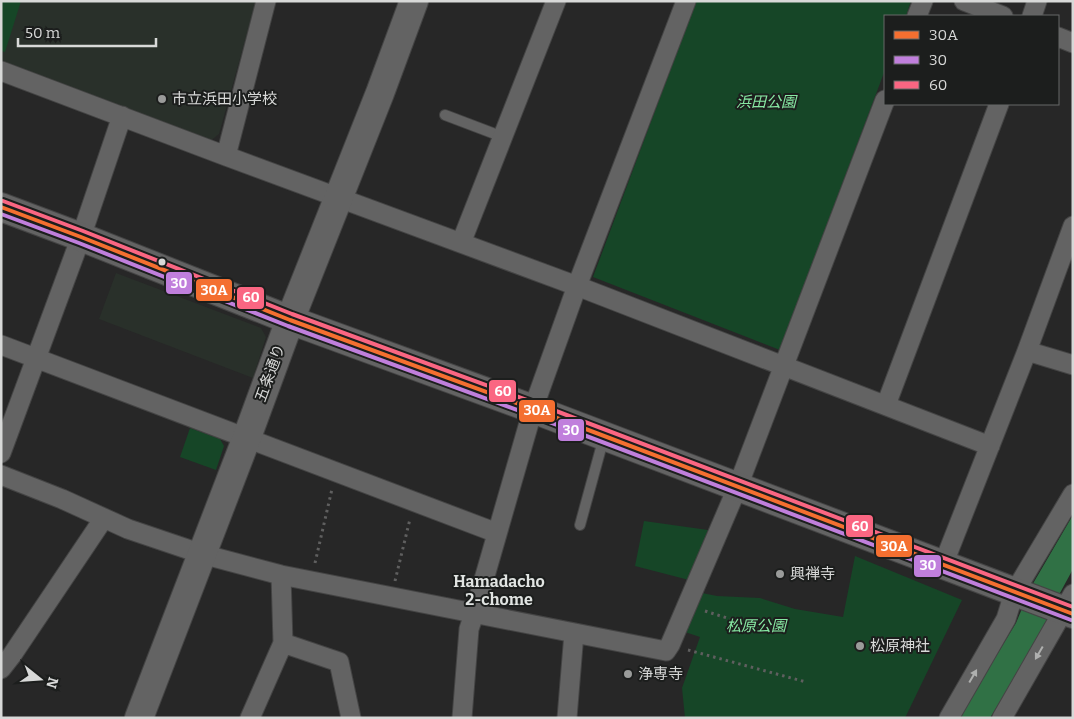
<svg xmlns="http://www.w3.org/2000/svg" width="1074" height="719" viewBox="0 0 1074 719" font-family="Bitter,'Noto Sans JP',serif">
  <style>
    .built { fill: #29302a }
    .green { fill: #164627 }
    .water { fill: #307145 }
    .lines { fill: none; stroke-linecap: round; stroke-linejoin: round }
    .lane-casing { stroke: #444; stroke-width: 12 }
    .street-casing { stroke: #444; stroke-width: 21 }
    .secondary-casing { stroke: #444; stroke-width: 30 }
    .path { stroke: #5f5f5f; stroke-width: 3; stroke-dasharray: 2.5 4; stroke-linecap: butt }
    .lane { stroke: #636363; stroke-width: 10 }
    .street { stroke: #636363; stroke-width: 19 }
    .secondary { stroke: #636363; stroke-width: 28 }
    .bus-1-casing { stroke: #1c1e1d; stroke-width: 8 }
    .bus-2-casing { stroke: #1c1e1d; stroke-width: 8 }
    .bus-3-casing { stroke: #1c1e1d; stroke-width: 8 }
    .bus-1 { stroke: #f46f30; stroke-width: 4 }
    .bus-2 { stroke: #c07fdc; stroke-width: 4 }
    .bus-3 { stroke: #fa6682; stroke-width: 4 }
    .oneway { fill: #afb0af }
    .poi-dot { fill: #9a9b9a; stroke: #1c1e1d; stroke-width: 2 }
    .bus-dot { fill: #d8d9d8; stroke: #1c1e1d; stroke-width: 2 }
    .labels { text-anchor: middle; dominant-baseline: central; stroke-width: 4; stroke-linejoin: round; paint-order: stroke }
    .poi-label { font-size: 15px; fill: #d8d9d8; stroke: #1c1e1d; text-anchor: start }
    .park-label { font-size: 15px; font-style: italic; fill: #87e8a3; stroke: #1c1e1d }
    .street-label { font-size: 15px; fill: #d8d9d8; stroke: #1c1e1d }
    .neighbourhood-label { font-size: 16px; font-weight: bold; fill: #e1e4e2; stroke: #1c1e1d }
    .line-badge { stroke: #1c1e1d; stroke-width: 2 }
    .badge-label { font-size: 14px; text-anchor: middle; font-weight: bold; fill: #fff }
  </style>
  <rect width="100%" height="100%" fill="#272727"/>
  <path class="built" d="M1,1H256L219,134L209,142L1,63Z
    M116,273L261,328L266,337L253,378L99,319Z"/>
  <path class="green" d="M1,1H21L5,52L1,51Z
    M696,1H911L906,16H885V70L780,350L593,277Z
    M190,428L220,439L224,446L216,470L180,457Z
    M644,521L708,530L689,580L635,566Z
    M855,556L962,600L905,718H685L682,688L700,637L685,632L702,593L717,596L760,598L795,609L843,617Z"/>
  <path class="water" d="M1073,515V569L1054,604L1042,632L990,718H959L1016,623L1031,587Z"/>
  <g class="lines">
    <defs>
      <path id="lane" d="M445,115L503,137
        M580,525L604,437"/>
      <path id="street" d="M964,1L1003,16
        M917,16L923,1
        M1032,16L1037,1
        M1058,37L1073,43
        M1,71L226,156L577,286L990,446
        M226,156L266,1
        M461,243L556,1
        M1,345L497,533
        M1027,351L1073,365
        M886,405L999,104
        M1,453L81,237L122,116
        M1,475L62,499L128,529L202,554L281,575L666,651L670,645L738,486L885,100
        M943,565L1027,351L1073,226
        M283,643L339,662L351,718
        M1,669L12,655L104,518
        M250,718L283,643L281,575
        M462,718L469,629L474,614L533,409L577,286L686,1
        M567,718L574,633
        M949,718L1006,619L1014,593L1073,494
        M1002,718L1073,594"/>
      <path id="secondary" d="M1,207L81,237L290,320L533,409L1073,614
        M139,718L247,437L290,320L380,93L414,1"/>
    </defs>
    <use href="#lane" class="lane-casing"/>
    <use href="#street" class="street-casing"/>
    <use href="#secondary" class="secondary-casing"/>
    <path class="path" d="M315,563L332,489
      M395,581L410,519
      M705,611L749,625
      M688,650L806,682"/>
    <use href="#lane" class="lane"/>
    <use href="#street" class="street"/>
    <use href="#secondary" class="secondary"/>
    <defs>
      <path id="bus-1" d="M1,207L81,237L290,320L533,409L1073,614"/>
      <path id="bus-2" d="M1,214L79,243L288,326L531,415L1071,620"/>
      <path id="bus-3" d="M3,201L83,231L292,314L535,403L1073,607"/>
    </defs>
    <use href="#bus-1" class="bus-1-casing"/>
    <use href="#bus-2" class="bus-2-casing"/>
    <use href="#bus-3" class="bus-3-casing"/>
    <use href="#bus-1" class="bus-1"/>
    <use href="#bus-2" class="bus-2"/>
    <use href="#bus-3" class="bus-3"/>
  </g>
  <defs><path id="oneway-solid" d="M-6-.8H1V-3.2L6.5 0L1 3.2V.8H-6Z" transform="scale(1.25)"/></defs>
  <g class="oneway">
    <use href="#oneway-solid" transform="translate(1039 653) rotate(120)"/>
    <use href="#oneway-solid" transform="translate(973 676) rotate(-60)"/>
  </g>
  <g class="poi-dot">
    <circle cx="162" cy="99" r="5"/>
    <circle cx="780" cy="574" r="5"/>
    <circle cx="860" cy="646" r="5"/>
    <circle cx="628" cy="674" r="5"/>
  </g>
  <circle class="bus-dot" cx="162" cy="262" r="4.5"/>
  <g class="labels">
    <g class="poi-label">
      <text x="172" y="99">市立浜田小学校</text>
      <text x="790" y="574">興禅寺</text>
      <text x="870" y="646">松原神社</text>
      <text x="638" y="674">浄専寺</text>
    </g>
    <g class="park-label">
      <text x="766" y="102">浜田公園</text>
      <text x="756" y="626">松原公園</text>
    </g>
    <g class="street-label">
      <text transform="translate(270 373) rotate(-70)">五条通り</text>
    </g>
    <g class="neighbourhood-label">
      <text x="499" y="581">Hamadacho<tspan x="499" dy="18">2-chome</tspan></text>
    </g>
  </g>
  <g class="line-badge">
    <rect x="165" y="271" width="28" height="24" rx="5" fill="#c07fdc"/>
    <rect x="195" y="278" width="38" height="24" rx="5" fill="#f46f30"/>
    <rect x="236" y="286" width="29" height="24" rx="5" fill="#fa6682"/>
    <rect x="488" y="379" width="29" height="24" rx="5" fill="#fa6682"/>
    <rect x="518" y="399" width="38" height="24" rx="5" fill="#f46f30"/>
    <rect x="557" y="418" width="28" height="24" rx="5" fill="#c07fdc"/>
    <rect x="845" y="514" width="29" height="24" rx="5" fill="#fa6682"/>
    <rect x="875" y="534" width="38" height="24" rx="5" fill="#f46f30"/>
    <rect x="913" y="554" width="29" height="24" rx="5" fill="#c07fdc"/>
  </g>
  <g class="badge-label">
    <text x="179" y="288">30</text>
    <text x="214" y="295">30A</text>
    <text x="251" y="302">60</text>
    <text x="503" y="396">60</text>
    <text x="537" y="415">30A</text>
    <text x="571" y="435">30</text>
    <text x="860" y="531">60</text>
    <text x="894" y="551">30A</text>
    <text x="928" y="570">30</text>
  </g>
  <rect width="1074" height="719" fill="none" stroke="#d8d9d8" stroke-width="5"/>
  <rect x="884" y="15" width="175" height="90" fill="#1c1e1d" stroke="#676968"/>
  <rect x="894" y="31" width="25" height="8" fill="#f46f30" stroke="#676968"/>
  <text x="929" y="40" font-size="15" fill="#d8d9d8">30A</text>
  <rect x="894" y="56" width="25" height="8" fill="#c07fdc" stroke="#676968"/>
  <text x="929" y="65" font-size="15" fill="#d8d9d8">30</text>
  <rect x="894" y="81" width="25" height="8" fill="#fa6682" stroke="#676968"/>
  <text x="929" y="90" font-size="15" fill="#d8d9d8">60</text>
  <g transform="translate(40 679) rotate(107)" stroke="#1c1e1d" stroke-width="4" paint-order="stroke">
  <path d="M0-4L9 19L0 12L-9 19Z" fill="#d8d9d8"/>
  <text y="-8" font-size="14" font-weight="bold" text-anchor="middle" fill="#d8d9d8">N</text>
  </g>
  <path d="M18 38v8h138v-8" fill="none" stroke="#d8d9d8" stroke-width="2.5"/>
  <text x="25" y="38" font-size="15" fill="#d8d9d8" stroke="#1c1e1d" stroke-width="4" paint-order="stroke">50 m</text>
</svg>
